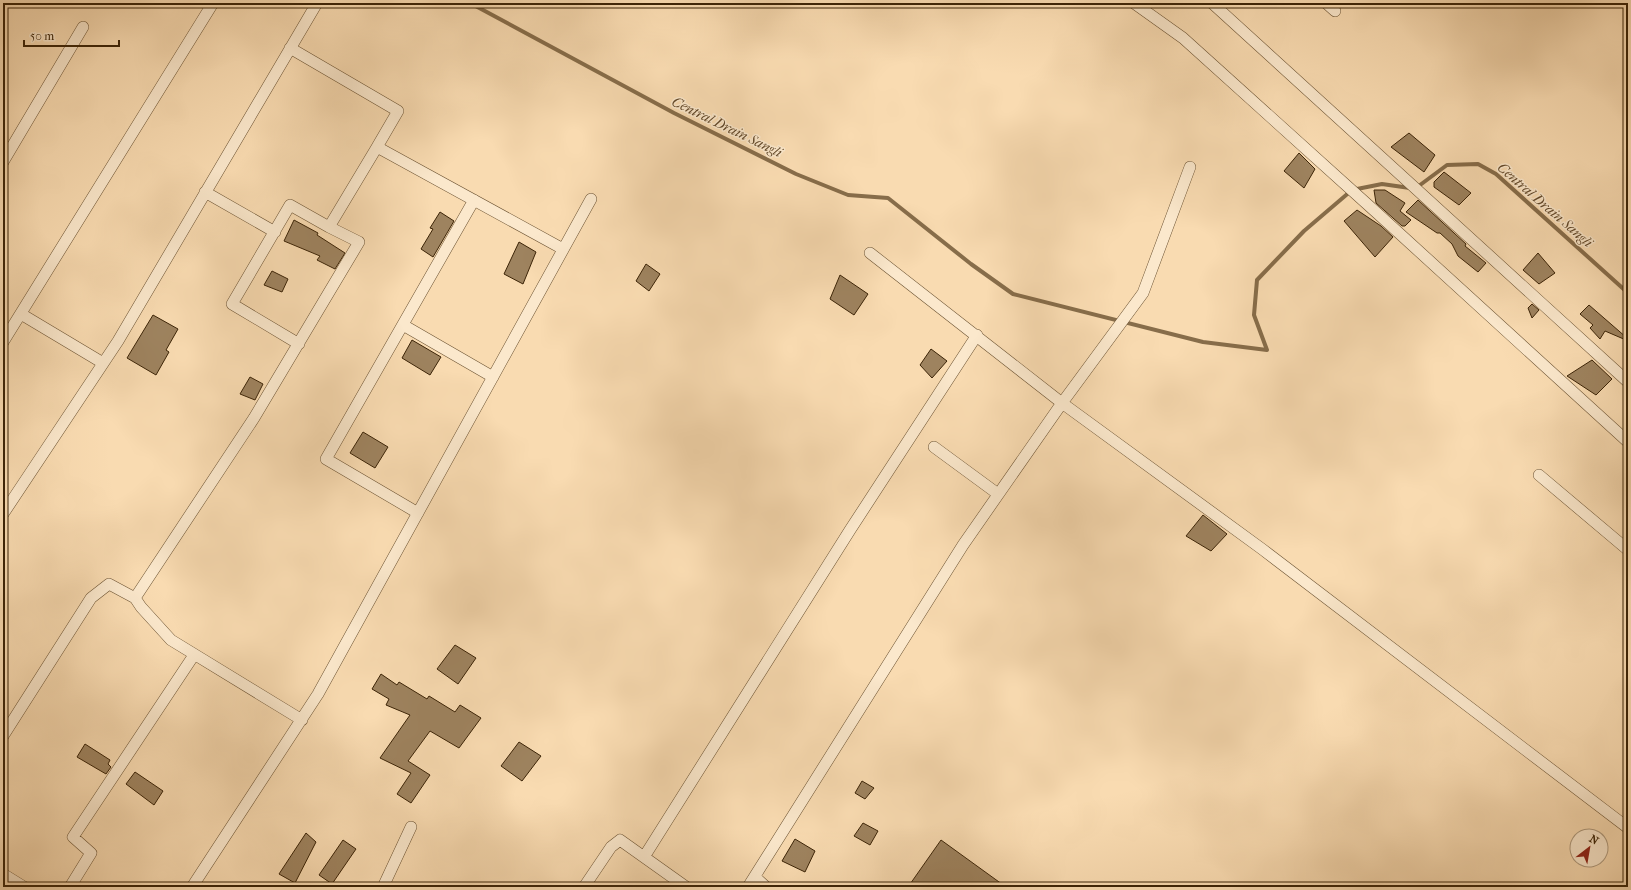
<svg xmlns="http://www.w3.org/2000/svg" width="1631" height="890" viewBox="0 0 1631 890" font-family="'IM FELL French Canon',serif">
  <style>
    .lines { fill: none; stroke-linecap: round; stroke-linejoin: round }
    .stream { stroke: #876d4a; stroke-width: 4 }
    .building { fill: #9e835f; stroke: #3c2407 }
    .street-casing { stroke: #6b5232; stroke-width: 12 }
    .street { stroke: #fbe8cc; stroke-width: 11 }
    .labels { text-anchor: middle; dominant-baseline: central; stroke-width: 3; stroke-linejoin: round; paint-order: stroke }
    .water-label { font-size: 14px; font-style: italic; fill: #624829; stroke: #fbe8cc }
  </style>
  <rect width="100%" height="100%" fill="#f9dbb1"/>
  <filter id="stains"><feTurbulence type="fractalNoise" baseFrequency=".005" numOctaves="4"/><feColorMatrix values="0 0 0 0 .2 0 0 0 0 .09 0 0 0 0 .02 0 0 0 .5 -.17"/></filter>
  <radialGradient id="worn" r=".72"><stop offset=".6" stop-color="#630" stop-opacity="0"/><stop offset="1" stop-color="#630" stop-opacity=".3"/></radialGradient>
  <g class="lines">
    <path class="stream" d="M470,3L674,113L796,174L848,195L888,198L971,264L1013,294L1203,342L1267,350L1254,315L1257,280L1304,231L1352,190L1382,184L1410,188
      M1416,188L1447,165L1478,164L1496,174L1628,293"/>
  </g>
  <path class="building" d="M1409,133L1435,155L1424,172L1391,147Z
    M1299,153L1315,169L1304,188L1284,171Z
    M1444,172L1471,193L1459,205L1434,187V182Z
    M1374,190H1385L1405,203L1400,211L1411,220L1405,226H1402L1376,203Z
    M1418,200L1466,244L1465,246L1486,263L1478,272L1458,256L1452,244L1440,233H1437L1406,212Z
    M1357,210L1381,226L1393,237L1375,257L1344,221Z
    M440,212L454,221L433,257L421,249L433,229L430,228Z
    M294,220L318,233L317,235L345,253L335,269L317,260L320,256L284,241Z
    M519,242L536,252L523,284L504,274Z
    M1538,253L1555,273L1539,284L1523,270Z
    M646,264L660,274L649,291L636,281Z
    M272,271L288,279L282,292L264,285Z
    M840,275L868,294L854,315L830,299Z
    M1532,304L1539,310L1532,318L1528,308Z
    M1589,305L1627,338L1626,340L1605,331L1600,339L1590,328L1593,325L1580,314Z
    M153,315L178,329L166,350L169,352L156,375L127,358Z
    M412,340L441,357L430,375L402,358Z
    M931,349L947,361L932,378L920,365Z
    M1592,360L1612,379L1596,395L1567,376Z
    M250,377L263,384L255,400L240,394Z
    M363,432L388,447L375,468L350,453Z
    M1203,515L1227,534L1211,551L1186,536Z
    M455,645L476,658L458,684L437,669Z
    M381,674L397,685L399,682L427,699L429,696L455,712L460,705L481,718L459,748L430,731L408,761L430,775L411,803L397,794L411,773L380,758L410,715L386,705L389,699L372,689Z
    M519,742L541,756L522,781L501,766Z
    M85,744L110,760L108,764L111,767L106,774L77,757Z
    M135,772L163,791L154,805L126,784Z
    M862,781L874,788L865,799L855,793Z
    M863,823L878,831L870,845L854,836Z
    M306,833L316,842L295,883L279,874Z
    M795,839L815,851L805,872L782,861Z
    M343,840L356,849L332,884L319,875Z
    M941,840L1006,887H908Z"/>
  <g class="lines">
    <defs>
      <path id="street" d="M1134,3L1183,38L1377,213L1628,442
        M1212,3L1628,382
        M1326,3L1335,11
        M290,48L398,111L377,147L563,249
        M3,162L83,27
        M205,192L275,232
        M870,253L1062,403L1262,549L1628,828
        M21,314L103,363
        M403,325L493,377
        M3,342L213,3
        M299,344L232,304L290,205L329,227
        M934,447L998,494
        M1539,475L1628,550
        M418,513L326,459L474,200
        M3,514L118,341L317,3
        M135,598L254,418L359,242L329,227L377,147
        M3,736L91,598L109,584L135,598L141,607L171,640L302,720
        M644,857L850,530L977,335
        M3,874L24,887
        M755,877L766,887
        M70,887L91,853L73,837L194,655
        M192,887L318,694L591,199
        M383,887L411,827
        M584,887L611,847L620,840L686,887
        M748,887L963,545L1062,403L1143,293L1190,167"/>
    </defs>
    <use href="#street" class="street-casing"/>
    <use href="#street" class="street"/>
  </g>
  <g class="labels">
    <g class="water-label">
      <text transform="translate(727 127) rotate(26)">Central Drain Sangli</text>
      <text transform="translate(1545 205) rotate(41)">Central Drain Sangli</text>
    </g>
  </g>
  <rect width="1631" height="890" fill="none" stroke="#f9dbb1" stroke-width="16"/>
  <rect x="4" y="4" width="1623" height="882" fill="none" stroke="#3c2407" stroke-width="2"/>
  <rect x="8" y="8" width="1615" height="874" fill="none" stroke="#3c2407"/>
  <g transform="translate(1589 848) rotate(31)"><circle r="19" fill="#fbe8cc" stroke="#af9a7d"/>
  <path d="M0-3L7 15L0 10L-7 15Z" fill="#8f2418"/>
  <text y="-6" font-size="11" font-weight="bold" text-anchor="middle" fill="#3c2407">N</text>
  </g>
  <path d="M24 40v6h95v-6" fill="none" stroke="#3c2407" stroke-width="2"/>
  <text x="30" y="40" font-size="12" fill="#3c2407" stroke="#fbe8cc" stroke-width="3" paint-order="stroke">50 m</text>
  <rect width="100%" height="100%" filter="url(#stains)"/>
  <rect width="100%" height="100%" fill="url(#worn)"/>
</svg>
